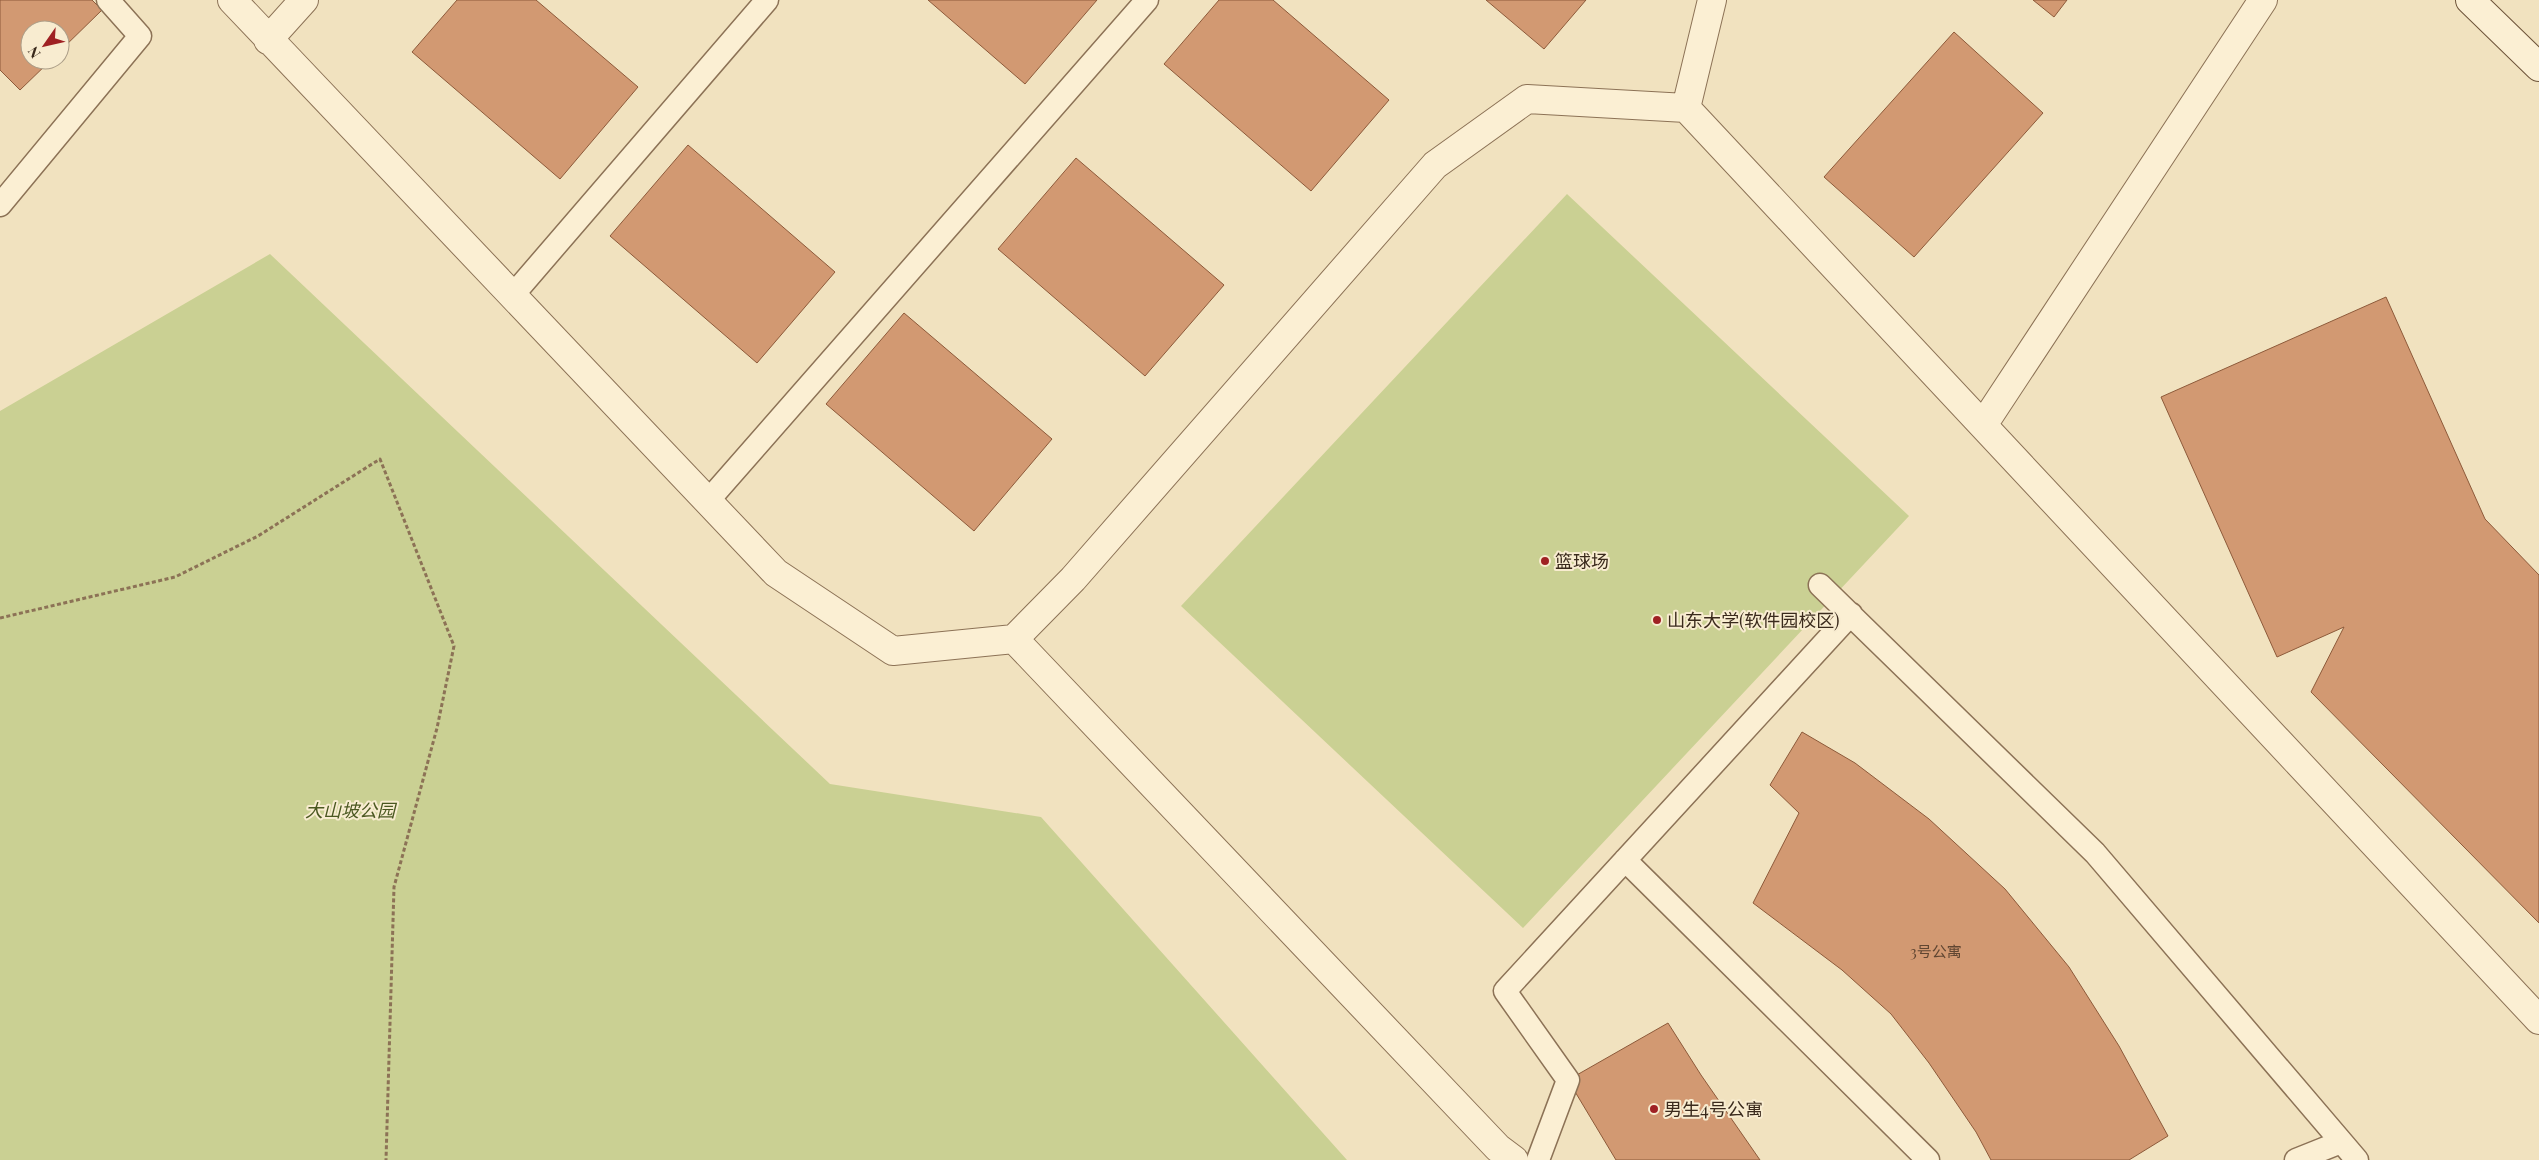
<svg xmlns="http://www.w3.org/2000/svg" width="2539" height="1160" viewBox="0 0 2539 1160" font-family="'Playfair Display','Noto Sans SC',serif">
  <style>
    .green { fill: #cad093 }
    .building { fill: #d29972; stroke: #8d5a3a }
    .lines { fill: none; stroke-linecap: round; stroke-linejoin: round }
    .lane-casing { stroke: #8c7256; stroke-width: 25 }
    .street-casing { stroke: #8c7256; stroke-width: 30 }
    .secondary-casing { stroke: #6d5339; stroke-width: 30 }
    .path { stroke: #8c7256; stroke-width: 3; stroke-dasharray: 4 2.5; stroke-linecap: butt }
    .lane { stroke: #fbefd3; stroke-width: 22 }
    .street { stroke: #fbefd3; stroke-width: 28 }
    .secondary { stroke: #fbefd3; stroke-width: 28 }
    .poi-dot { fill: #9f2123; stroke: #f8ecd0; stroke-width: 2 }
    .labels { text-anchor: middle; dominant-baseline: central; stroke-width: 4; stroke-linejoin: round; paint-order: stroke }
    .number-label { font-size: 15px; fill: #604632 }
    .poi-label { font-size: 18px; fill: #3a2a1c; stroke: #f8ecd0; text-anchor: start }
    .park-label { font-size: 18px; font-style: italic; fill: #4b5821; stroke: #f8ecd0 }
  </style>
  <rect width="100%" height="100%" fill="#f1e2bf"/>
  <path class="green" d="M1567,194L1909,516L1523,928L1181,606Z
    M270,254L830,784L1041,817L1347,1160H0V411Z"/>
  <path class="building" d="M0,0H92L102,10L60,51V30H30V60H51L20,90L0,70Z
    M457,0H536L638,87L560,179L412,52Z
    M928,0H1097L1025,84Z
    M1219,0H1273L1389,100L1311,191L1164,64Z
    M1486,0H1586L1544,49Z
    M2033,0H2067L2054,17Z
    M1954,32L2043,113L1914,257L1824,177Z
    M688,145L835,272L757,363L610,236Z
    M1076,158L1224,285L1145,376L998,249Z
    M2386,297L2485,519L2539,575V923L2311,692L2344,627L2277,657L2161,397Z
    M904,313L1052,439L974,531L826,404Z
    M1802,732L1855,763L1929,819L2005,889L2069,967L2119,1046L2168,1136L2129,1160H1991L1976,1132L1929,1063L1891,1014L1842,970L1753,903L1799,813L1770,785Z
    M1668,1023L1701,1075L1760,1160H1616L1568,1080Z"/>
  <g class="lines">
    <defs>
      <path id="lane" d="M0,205L140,36L108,0
        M512,296L767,0
        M707,502L1147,0
        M1820,585L2095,853L2357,1160
        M1625,860L1928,1160
        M1538,1160L1568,1080L1505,991L1851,614
        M2296,1160L2341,1142"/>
      <path id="street" d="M232,0L776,573L893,651L1014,639L1073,579L1435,165L1527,99L1686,108L2539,1020
        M268,40L304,0
        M1686,108L1712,0
        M1983,425L2263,0
        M1014,639L1498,1148L1514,1160"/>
      <path id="secondary" d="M2470,0L2539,67"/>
    </defs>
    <use href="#lane" class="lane-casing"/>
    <use href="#street" class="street-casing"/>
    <use href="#secondary" class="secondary-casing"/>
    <path class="path" d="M0,618L175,577L258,536L380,459L454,646L437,728L394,887L386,1160"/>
    <use href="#lane" class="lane"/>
    <use href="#street" class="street"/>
    <use href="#secondary" class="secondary"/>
  </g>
  <g class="poi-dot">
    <circle cx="1545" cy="561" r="5"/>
    <circle cx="1657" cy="620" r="5"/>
    <circle cx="1654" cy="1109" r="5"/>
  </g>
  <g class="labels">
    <g class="number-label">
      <text x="1936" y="951">3号公寓</text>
    </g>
    <g class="poi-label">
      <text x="1555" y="561">篮球场</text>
      <text x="1667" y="620">山东大学(软件园校区)</text>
      <text x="1664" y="1109">男生4号公寓</text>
    </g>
    <g class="park-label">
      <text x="350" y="810">大山坡公园</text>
    </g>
  </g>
  <g transform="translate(45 45) rotate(236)"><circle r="24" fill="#f8ecd0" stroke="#ac9e88"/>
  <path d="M0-4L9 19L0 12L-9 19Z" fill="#9f2123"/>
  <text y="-8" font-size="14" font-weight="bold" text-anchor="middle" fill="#3a2a1c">N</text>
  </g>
</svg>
